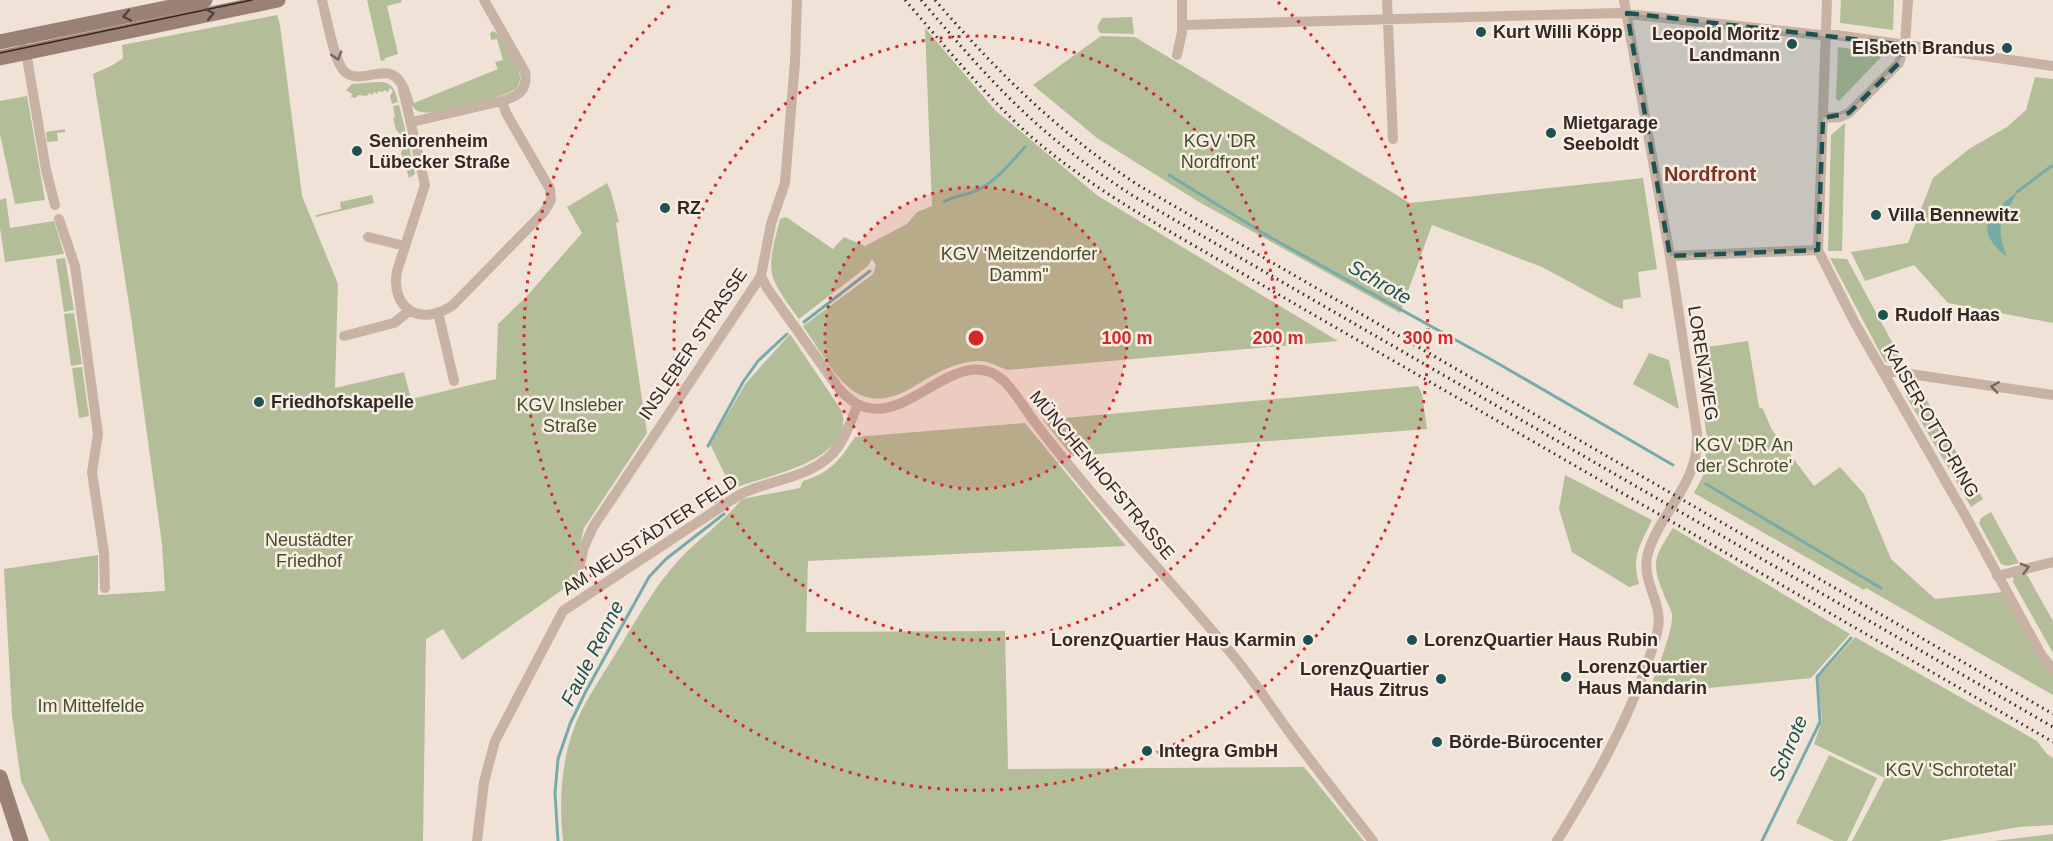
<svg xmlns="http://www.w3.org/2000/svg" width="2053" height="841" viewBox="0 0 2053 841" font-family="Helvetica,sans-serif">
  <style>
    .green { fill: #b3be98 }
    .water { fill: #77abaa }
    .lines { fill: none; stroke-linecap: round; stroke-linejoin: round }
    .stream { stroke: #77abaa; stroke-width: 3 }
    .street { stroke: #c7b2a4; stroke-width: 10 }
    .secondary { stroke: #9a8075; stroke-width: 15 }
    .tram { stroke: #322825; stroke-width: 1.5 }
    .rail { stroke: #322825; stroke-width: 3; stroke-dasharray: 1.5 4.5; stroke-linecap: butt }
    .oneway { stroke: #51423d }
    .oneway2 { stroke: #75665e }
    .marked { fill: #1d5252; fill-opacity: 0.2; stroke: #1d5252; stroke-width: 4.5; stroke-dasharray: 12 8; stroke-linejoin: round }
    .ring { fill: none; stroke: #d62828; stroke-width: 3; stroke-dasharray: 3 6 }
    .poi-dot { fill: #1d5252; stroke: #f8ede3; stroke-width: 2 }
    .labels { text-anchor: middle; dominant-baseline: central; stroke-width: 5; stroke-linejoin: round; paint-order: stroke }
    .poi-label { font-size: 18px; font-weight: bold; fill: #322825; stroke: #f8ede3; text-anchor: start }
    .park-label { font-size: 18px; fill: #444f2a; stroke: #f8ede3 }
    .street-label { font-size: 18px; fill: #322825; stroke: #f8ede3 }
    .neighbourhood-label { font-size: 20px; font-weight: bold; fill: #7e3221; stroke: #f8ede3 }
    .water-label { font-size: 20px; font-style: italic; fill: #1d5252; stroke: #f8ede3 }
    .centre { fill: #d62828; stroke: #f8ede3; stroke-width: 3 }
    .ring-label { font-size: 18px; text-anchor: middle; font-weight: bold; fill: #d62828; stroke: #f8ede3; stroke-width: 5; stroke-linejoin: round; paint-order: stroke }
  </style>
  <rect width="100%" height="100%" fill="#f0e2d7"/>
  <path class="green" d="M367,0H401L402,2L387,6L398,54L385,58V60L381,61Z
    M1841,0H1894L1893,30L1840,23Z
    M277,15L280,25L302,196L338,284L335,388L404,372L411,399L496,379L498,324L526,297L582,233L567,207L607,183L611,192L619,222L616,223L647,433L584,528L571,581L565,588L462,660L443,629L426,639L423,841H50L21,781L12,715L4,569L98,555V595L165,591L162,544L131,317L93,74L113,65L123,58L122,45Z
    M1132,17L1134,34L1100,33L1097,27L1102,18Z
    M925,28L995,110L1098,196L1338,341L1008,370C998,367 988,360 977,361C956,362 936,373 918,384C855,425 835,372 803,326L873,274L876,265L872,259L868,266L799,319C766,274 766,274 780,219L786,217L833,249L844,237L865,246L907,224L917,212L932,206Z
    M493,31C503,35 520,67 520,78C520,82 519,84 517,88C503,98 430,120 416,110C408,104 408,93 406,84L408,85L414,103L498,69L495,62L503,60L497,39L491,40L490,33Z
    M1101,36L1135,37L1410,203L1643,178L1657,269L1638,272L1641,297L1623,300V309L1614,306L1542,267L1432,225L1400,313L1199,202L1097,138L1033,85Z
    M1838,47L1884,54L1839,101L1836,99Z
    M2035,77L2053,79V323L1948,303L1914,265L1865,281L1851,252L1908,243L1933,178L1969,149L2007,127L2026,110Z
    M377,82C392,81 395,89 398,102L392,104L390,96L393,91L390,88L388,92L384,90L383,92L379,91L377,94L374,92L372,95L369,93L367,96L358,95L356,98L351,97L352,94L346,90L352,84Z
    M27,96L45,200L15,204L0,134V101Z
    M399,105L406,133L402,136L396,130L393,118L395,117L393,106Z
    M1845,123L1842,251H1828L1831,135Z
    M65,129V132L57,133L58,141L47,142L46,132Z
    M404,144L409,146L415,174L409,178L401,153Z
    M372,195L374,203L316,217V215L341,209L340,202Z
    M6,198L10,228L54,221L64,254L5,262L0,228V200Z
    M65,258L74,310L64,312L56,259Z
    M1830,258L1847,259L1904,364L1885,362Z
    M74,313L82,364L71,366L64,314Z
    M790,334L842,411C856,462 763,476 732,489L710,444L746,383Z
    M1748,341L1759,407L1763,409L1772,430L1814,486L1840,467L1864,494L1891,559L1935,599L2003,592L2053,673V695L1866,588L1864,590L1694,493L1704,474L1707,438L1694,349Z
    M1649,353L1669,360L1679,409L1633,384Z
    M82,367L89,416L79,418L72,368Z
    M1917,383L1983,499L1971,507L1906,396L1908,390Z
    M1418,386L1422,394L1427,429L1072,456L1043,420Z
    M1025,423L1126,546L808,561L806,632L1005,631L1008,769L1304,767L1364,841H563C558,794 562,746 585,704C596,684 609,665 621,645C636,620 652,592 671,569C692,543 721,525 742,499L800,488L803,481C831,472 839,461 855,437Z
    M1565,475L1652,520C1640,546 1631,555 1639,584L1629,587L1572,552L1559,509Z
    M1991,512L2019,563L2007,566L2001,564L1979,523L1981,518Z
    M1673,528L1850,634L1811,678L1648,694C1654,677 1674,630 1672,614C1670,607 1665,599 1663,592C1650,561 1656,555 1673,528Z
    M2026,573L2053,621V653L2013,582L2014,576Z
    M1855,637L2037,741L2047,754L2053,758V825L2019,827L1939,841H1852L1885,778L1814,744L1822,721L1818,678Z
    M1829,755L1877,778L1847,841H1834L1796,823Z
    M2053,834V841H1994Z"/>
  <path class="water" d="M2017,192C2014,201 2008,206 2004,214C1997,228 2002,243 2007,257C1972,230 1989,214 2017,192Z"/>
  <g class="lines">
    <path class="stream" d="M1169,175L1268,236L1492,360L1673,465
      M2017,192L2050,167L2053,166
      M944,202C954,195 965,196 975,191C995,183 1011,162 1025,147
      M804,322L870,271
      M708,446L743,382L758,361L787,334
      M1706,484L1881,588
      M715,502L729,491
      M558,841L555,793L558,759L570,724L586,691L649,577L666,559L724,514
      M1762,841L1820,722L1817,677L1851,638"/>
    <path class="street" d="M322,0C326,15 334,61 344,71C361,88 388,58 402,85L425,185L397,271C390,310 422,327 453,305L544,212L551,200L550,189L506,113L502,101C518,96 528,91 525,72L484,0
      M1387,0L1393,139
      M1827,0L1818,250L1855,323L1965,515L2042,656L2053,669
      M1183,25L1619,13L1820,35H1836L2053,66
      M23,48L26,52L46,170L55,205
      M1177,55L1182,32V0
      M1823,118L1840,117L1849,113L1899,63L1905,45L1908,0
      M412,122L502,101
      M59,219L75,266L98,434L92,472L104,553L105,588
      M368,237L405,246
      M1670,256L1818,250
      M761,276L767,288L837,386C893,458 952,332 1004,381C1017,394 1026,411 1037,425C1054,448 1073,470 1091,492C1137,546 1186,598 1231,653C1251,677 1269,703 1287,729C1315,767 1344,804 1373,841
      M438,312L454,381
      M344,336L394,323L409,311
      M1883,370L2053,395
      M1997,576L2053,562
      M576,582L584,547L593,527L761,276L771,224L785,183L795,62L797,0
      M477,841L484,782L495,741L563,611L739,495C770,479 816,478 838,447C847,434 852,418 858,404
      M1557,841C1591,786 1624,729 1646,667C1650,654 1656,641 1658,628C1663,602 1640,580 1648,553C1661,510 1700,483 1697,433L1670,256L1624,0"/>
    <path class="secondary" d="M0,42L205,0
      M0,58L278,0
      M0,777L21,841"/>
    <path class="tram" d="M0,53L252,0"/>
    <path class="rail" d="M905,0C944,45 982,92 1026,132C1071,172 1122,204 1174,234L2053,742
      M921,0C958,43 995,87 1038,125C1068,152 1101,175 1135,197L2053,727
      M935,0C998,73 1058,132 1138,185L2053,714"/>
  </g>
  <defs><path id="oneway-chevron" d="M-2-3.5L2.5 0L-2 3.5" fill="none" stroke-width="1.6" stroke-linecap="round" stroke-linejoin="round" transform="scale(1.5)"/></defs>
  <g class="oneway">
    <use href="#oneway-chevron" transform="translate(210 14) rotate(-12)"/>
    <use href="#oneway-chevron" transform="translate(127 16) rotate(168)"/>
  </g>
  <g class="oneway2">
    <use href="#oneway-chevron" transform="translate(337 56) rotate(73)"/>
    <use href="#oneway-chevron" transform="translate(1995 387) rotate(-172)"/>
    <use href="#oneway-chevron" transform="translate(2025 568) rotate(-15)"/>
  </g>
  <path class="marked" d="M1627,13L1905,45L1899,63L1849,113L1823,118L1818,250L1670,256Z"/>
  <circle cx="976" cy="338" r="151" fill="#d62828" fill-opacity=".12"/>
  <g class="ring">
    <circle cx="976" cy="338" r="151"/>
    <circle cx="976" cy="338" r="302"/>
    <path d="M1278 2A452 452 0 1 1 674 2"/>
  </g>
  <g class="poi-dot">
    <circle cx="1481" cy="32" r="6"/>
    <circle cx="1792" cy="44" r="6"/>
    <circle cx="2007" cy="48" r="6"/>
    <circle cx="1551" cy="133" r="6"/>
    <circle cx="357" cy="151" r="6"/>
    <circle cx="665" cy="208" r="6"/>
    <circle cx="1876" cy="215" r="6"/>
    <circle cx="1883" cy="315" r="6"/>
    <circle cx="259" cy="402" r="6"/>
    <circle cx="1308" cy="640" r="6"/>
    <circle cx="1412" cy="640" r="6"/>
    <circle cx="1566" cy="677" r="6"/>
    <circle cx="1441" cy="679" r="6"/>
    <circle cx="1437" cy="742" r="6"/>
    <circle cx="1147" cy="751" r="6"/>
  </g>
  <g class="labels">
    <g class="poi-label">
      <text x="1493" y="32">Kurt Willi Köpp</text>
      <text x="1780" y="34" text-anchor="end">Leopold Moritz<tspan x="1780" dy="21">Landmann</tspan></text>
      <text x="1995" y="48" text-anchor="end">Elsbeth Brandus</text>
      <text x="1563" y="123">Mietgarage<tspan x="1563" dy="21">Seeboldt</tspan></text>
      <text x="369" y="141">Seniorenheim<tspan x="369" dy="21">Lübecker Straße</tspan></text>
      <text x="677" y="208">RZ</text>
      <text x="1888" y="215">Villa Bennewitz</text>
      <text x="1895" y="315">Rudolf Haas</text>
      <text x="271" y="402">Friedhofskapelle</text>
      <text x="1296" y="640" text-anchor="end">LorenzQuartier Haus Karmin</text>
      <text x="1424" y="640">LorenzQuartier Haus Rubin</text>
      <text x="1578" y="667">LorenzQuartier<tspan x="1578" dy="21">Haus Mandarin</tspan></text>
      <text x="1429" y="669" text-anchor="end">LorenzQuartier<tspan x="1429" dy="21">Haus Zitrus</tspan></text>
      <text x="1449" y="742">Börde-Bürocenter</text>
      <text x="1159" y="751">Integra GmbH</text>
    </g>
    <g class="park-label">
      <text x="1220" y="141">KGV 'DR<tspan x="1220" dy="21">Nordfront'</tspan></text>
      <text x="1019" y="254">KGV 'Meitzendorfer<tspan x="1019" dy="21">Damm"</tspan></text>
      <text x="570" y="405">KGV Insleber<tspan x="570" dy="21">Straße</tspan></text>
      <text x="1744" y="445">KGV 'DR An<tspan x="1744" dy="21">der Schrote'</tspan></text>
      <text x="309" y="540">Neustädter<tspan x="309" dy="21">Friedhof</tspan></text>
      <text x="91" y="706">Im Mittelfelde</text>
      <text x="1951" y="770">KGV 'Schrotetal'</text>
    </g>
    <g class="street-label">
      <text transform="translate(693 344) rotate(-56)">INSLEBER STRASSE</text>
      <text transform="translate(1703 363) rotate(81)">LORENZWEG</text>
      <text transform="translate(1931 421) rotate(60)">KAISER-OTTO-RING</text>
      <text transform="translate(1102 475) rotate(50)">MÜNCHENHOFSTRASSE</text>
      <text transform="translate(650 535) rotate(-33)">AM NEUSTÄDTER FELD</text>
    </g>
    <g class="neighbourhood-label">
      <text x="1710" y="174">Nordfront</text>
    </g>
    <g class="water-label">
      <text transform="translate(1380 282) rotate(30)">Schrote</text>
      <text transform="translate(592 653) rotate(-63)">Faule Renne</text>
      <text transform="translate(1788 748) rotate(-67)">Schrote</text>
    </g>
  </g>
  <circle cx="976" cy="338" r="9" class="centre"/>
  <g class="ring-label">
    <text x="1127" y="344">100 m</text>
    <text x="1278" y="344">200 m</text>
    <text x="1428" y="344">300 m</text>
  </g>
</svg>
